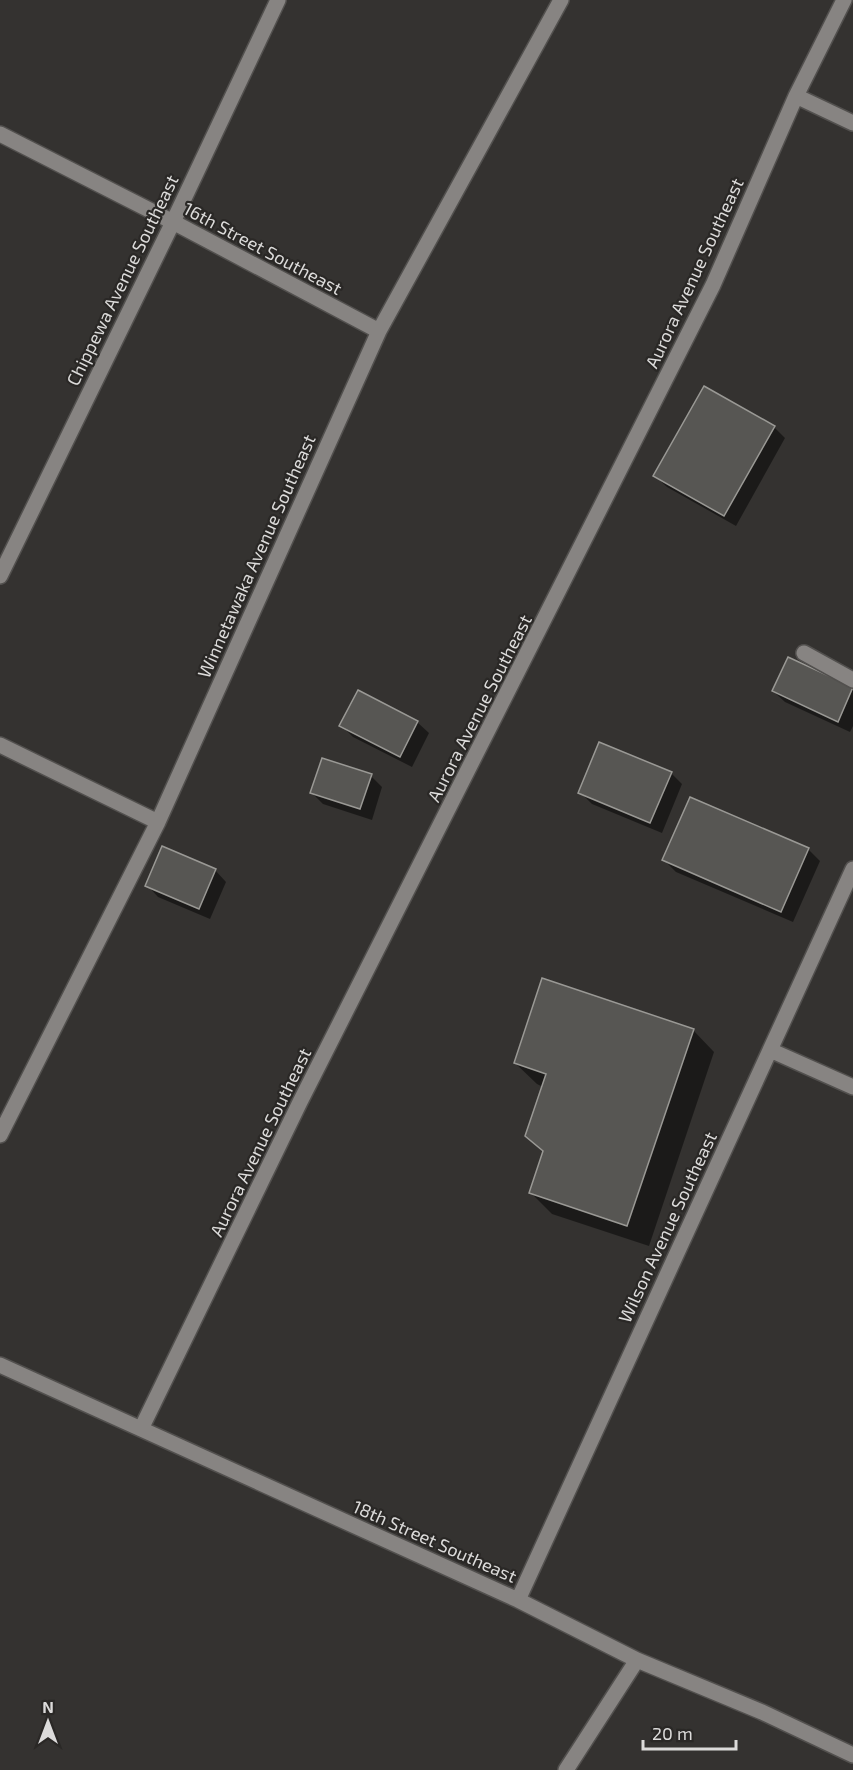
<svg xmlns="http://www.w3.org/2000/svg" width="853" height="1770" viewBox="0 0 853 1770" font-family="'Exo 2',sans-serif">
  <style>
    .shadow { fill: #0007 }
    .building { fill: #575653; stroke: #9a9995; stroke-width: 1.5 }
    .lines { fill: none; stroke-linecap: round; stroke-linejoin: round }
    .minor-casing { stroke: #52504e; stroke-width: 18 }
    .minor { stroke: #878482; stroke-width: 15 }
    .labels { text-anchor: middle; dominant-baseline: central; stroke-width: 4.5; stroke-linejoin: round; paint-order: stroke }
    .street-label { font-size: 18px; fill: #dcdbda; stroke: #2a2826 }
  </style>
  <rect width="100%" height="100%" fill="#343230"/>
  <path class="shadow" d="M774,427L785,438L736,526L667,487L655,476Z
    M788,659L853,689V726L850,732L785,702L773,691Z
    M417,722L429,733L412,767L353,737L341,725Z
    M671,773L682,784L662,833L592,804L580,792Z
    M371,776L382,787L372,820L323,804L312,793Z
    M808,849L820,861L793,922L676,872L664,860Z
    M215,870L226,882L210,919L158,897L147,885Z
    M693,1030L714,1052L649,1246L552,1214L531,1193L544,1153L527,1135L543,1087L537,1084L515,1063Z"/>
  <path class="building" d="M704,386L775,426L724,516L653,476Z
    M788,657L853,687L838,722L772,691Z
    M358,690L418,721L400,757L339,726Z
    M599,742L672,772L650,823L578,793Z
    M322,758L372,774L360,809L310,793Z
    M690,797L809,848L781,912L662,860Z
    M162,846L216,869L199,909L145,886Z
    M542,978L694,1029L627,1226L529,1193L543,1151L525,1136L546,1074L514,1063Z"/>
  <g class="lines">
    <defs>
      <path id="minor" d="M796,96L853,123
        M0,134L173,222L379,331
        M0,576L173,222L278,0
        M804,653L853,680
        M0,745L158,822
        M770,1050L853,1087
        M0,1135L158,822L379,331L561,0
        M0,1365L518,1600L637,1660L762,1712L853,1755
        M141,1429L300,1102L713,285L796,96L844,0
        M518,1600L853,869
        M566,1770L637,1660"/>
    </defs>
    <use href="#minor" class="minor-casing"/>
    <use href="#minor" class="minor"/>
  </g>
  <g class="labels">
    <g class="street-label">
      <text transform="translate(263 248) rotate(28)">16th Street Southeast</text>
      <text transform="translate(694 273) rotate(-65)">Aurora Avenue Southeast</text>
      <text transform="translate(122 280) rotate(-64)">Chippewa Avenue Southeast</text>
      <text transform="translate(256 556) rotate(-66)">Winnetawaka Avenue Southeast</text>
      <text transform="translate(479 708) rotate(-63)">Aurora Avenue Southeast</text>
      <text transform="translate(260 1142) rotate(-64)">Aurora Avenue Southeast</text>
      <text transform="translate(667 1227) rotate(-65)">Wilson Avenue Southeast</text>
      <text transform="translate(435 1541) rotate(24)">18th Street Southeast</text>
    </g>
  </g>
  <g transform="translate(48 1722)" stroke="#2a2826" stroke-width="4.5" paint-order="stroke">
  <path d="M0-4.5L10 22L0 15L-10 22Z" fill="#dcdbda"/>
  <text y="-9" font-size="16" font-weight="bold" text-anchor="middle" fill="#dcdbda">N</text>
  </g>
  <path d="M643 1740v9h93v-9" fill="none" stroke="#dcdbda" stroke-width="3"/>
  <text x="652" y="1740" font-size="18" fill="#dcdbda" stroke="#2a2826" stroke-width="4.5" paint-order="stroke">20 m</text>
</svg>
